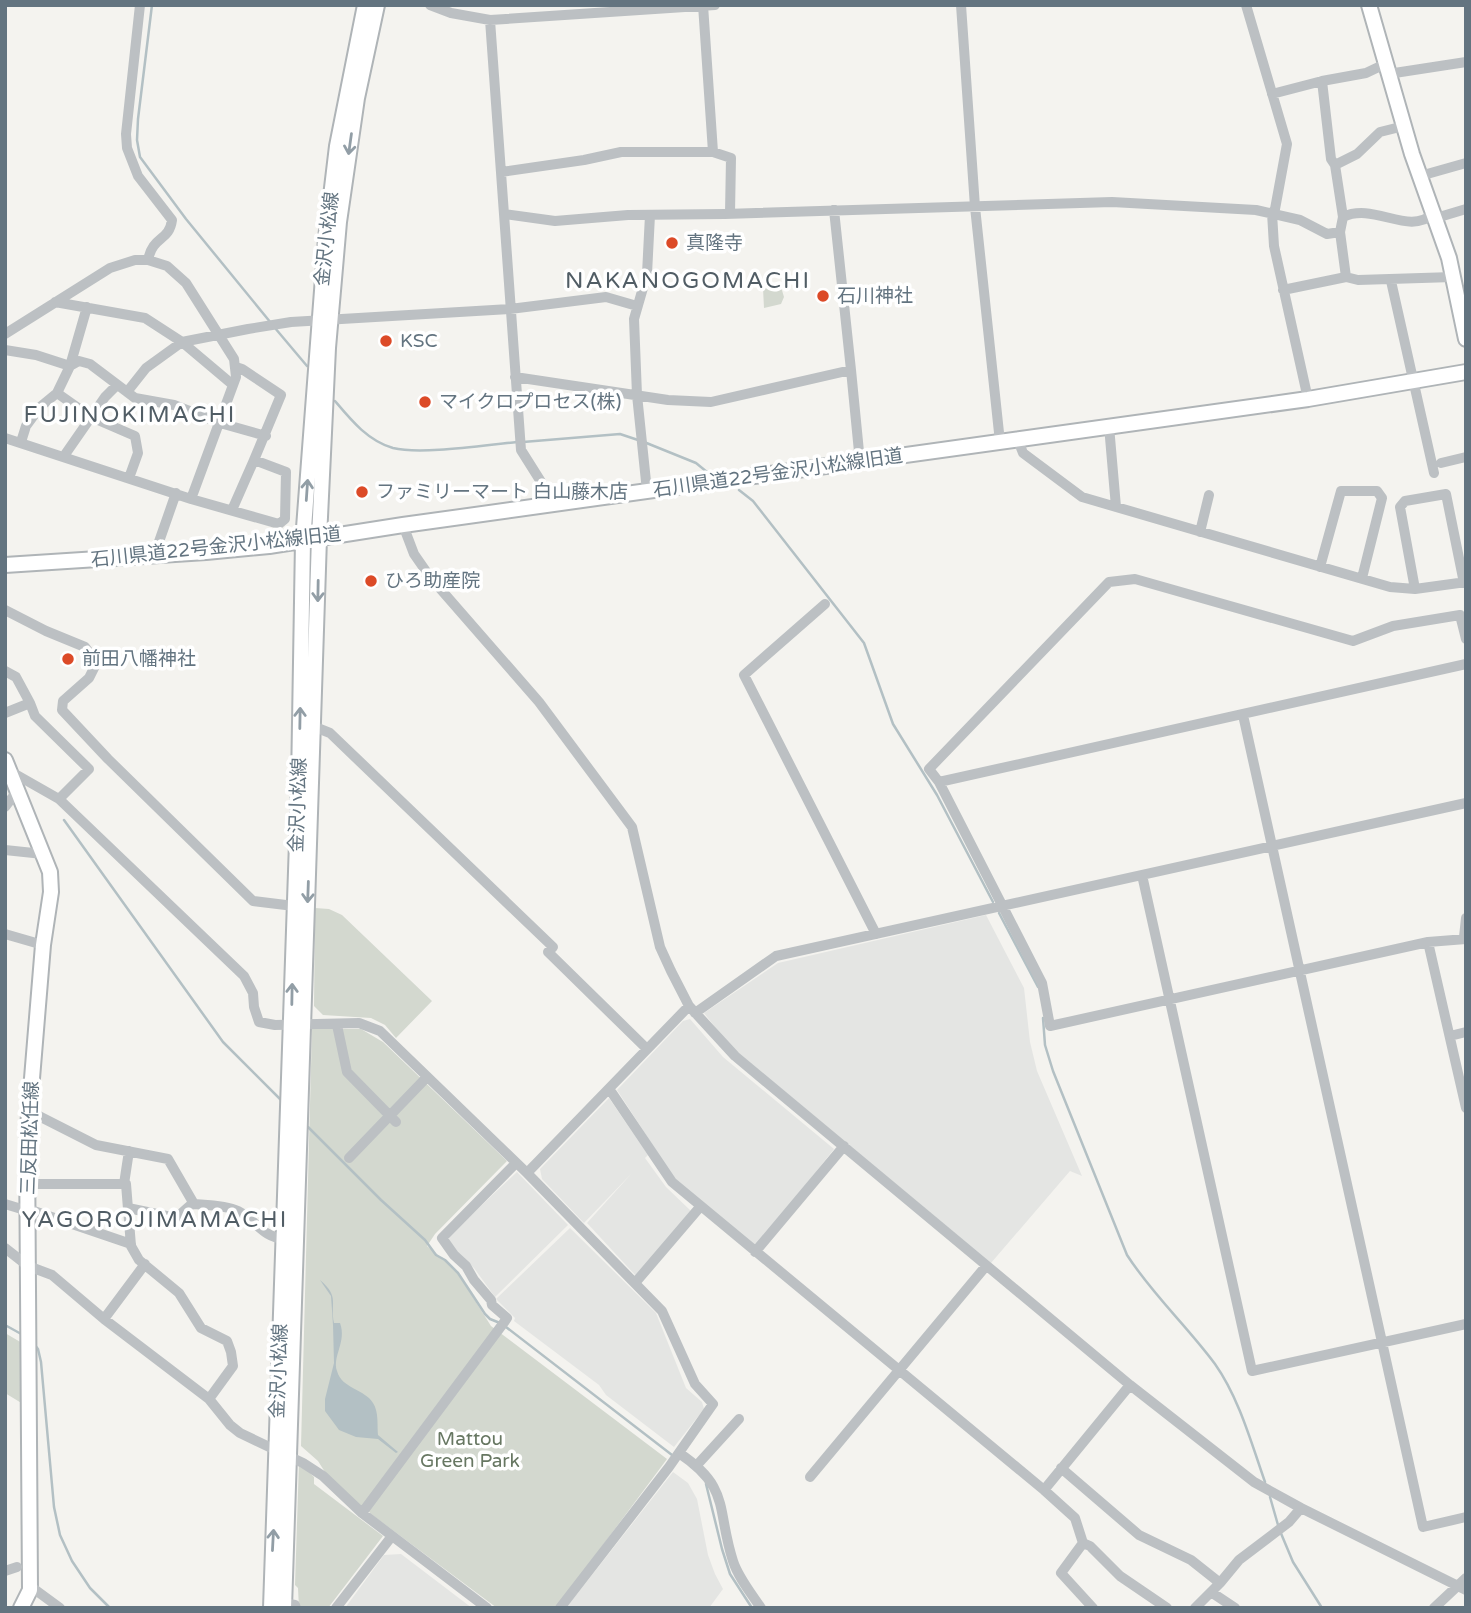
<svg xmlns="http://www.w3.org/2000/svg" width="1471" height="1613" viewBox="0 0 1471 1613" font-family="'Varela Round','Noto Sans JP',sans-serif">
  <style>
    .built { fill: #e4e5e3 }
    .green { fill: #d3d8cf }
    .water { fill: #b3c0c4 }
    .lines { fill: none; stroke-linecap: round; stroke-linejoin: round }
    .stream { stroke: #b3c0c4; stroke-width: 2.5 }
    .major-casing { stroke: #afb4b7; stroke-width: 18 }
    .minor { stroke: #bcc0c3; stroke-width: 10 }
    .major { stroke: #fff; stroke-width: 14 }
    .oneway { stroke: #929ea6 }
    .poi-dot { fill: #dc4a27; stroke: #fff; stroke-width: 2.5 }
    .labels { text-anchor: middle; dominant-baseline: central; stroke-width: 7; stroke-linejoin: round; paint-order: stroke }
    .street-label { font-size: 19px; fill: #637480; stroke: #fff }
    .poi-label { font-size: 19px; fill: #637480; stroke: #fff; text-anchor: start }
    .park-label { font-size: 19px; fill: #677762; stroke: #fff }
    .quarter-label { font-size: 23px; letter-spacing: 2px; fill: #515d65; stroke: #fff }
  </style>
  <rect width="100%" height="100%" fill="#f4f3ef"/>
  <path class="built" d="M986,915L1024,988L1030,1042L1037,1071L1082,1176L1070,1171L991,1263L730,1046L704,1013L778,963Z
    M690,1019L723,1057L834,1149L758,1245H753L674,1178L617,1090L683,1021Z
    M609,1098L648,1155L645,1158L666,1187L691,1211L637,1277L587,1223L632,1173L584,1223L542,1179L540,1169Z
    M517,1172L568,1225L495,1297L474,1268L448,1243L449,1236Z
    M570,1228L656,1313L686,1388L702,1402L704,1409L674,1447L606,1395L599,1385L514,1321L515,1318L496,1299Z
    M673,1472L688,1483L697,1499L708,1555L715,1574L723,1589L709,1608H566Z
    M401,1554L472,1608H345L384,1555Z"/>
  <path class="green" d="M781,287L784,297L781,304L764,308L763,288Z
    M315,908L329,909L342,915L432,1001L396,1038L385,1025L371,1018L323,1015L314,1006Z
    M312,1029H361L383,1042L507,1161L435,1234L427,1246L455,1269L491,1326L667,1459L556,1608H497L375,1517L330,1480L318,1461L301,1446Z
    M5,1333L22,1343L23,1404L5,1393Z
    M299,1462L314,1477V1484L383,1536L328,1608H299L298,1588L295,1585Z"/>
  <path class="water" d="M320,1280C340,1297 330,1303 334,1323H340C347,1342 332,1356 337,1371C342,1389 365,1389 373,1403C379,1412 377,1425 378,1435L398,1452L396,1453L378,1439L356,1437L339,1430L325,1411V1399L334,1363L333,1325L331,1296Z"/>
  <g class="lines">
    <path class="stream" d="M152,5L138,119L137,140L140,157L186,219L271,323
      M275,328L307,366
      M335,401C351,420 368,441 393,448C421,455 485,445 517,442
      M523,442L620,434L638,440
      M644,442L696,463L707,472
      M739,490L753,501L864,643L893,724L937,795L993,902
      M64,820L223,1042L281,1100
      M999,913L1038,987
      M1043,1018L1045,1045L1053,1071L1127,1255C1152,1294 1187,1326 1215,1364C1239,1398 1251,1442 1265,1482
      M308,1127L381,1200L425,1240L436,1255L445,1260L458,1273L485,1314L490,1319L500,1323
      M5,1325L23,1335
      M506,1327L672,1455
      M34,1344L38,1349L41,1362L54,1507L60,1535L72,1561L90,1588L110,1608
      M706,1484L722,1549L730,1574L752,1608
      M1270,1497L1278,1525
      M1280,1531L1293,1562L1322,1608"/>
    <defs>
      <path id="major" d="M1369,5L1412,154L1449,258L1466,339
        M5,565L206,552L269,546L403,525L1308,399L1466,372
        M5,760L50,872L51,892L43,945L27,1139L30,1590L21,1608
        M271,1608L299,783L303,541L326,238L337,146L365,5
        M284,1608L319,538L328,348L339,222L357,98L377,5"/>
    </defs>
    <use href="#major" class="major-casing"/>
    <path class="minor" d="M140,5L126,134L127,148L138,176L172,220C169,242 153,235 148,260
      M430,5L451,13L490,20L715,5
      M703,5L713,152
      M961,5L975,207L1000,442
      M1246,5L1287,144L1275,209L1272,213L1274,246L1308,399
      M490,20L521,450L555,504
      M1388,74L1466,62
      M1322,81L1331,159L1335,165L1343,217
      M1272,94L1322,81L1366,73L1385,64
      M1335,165L1357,154L1380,132L1404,126
      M501,172L584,160L621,152H713L731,158L730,213
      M1420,176L1466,163
      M834,210L851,370
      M504,214L555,221L628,215L725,214L1112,202L1256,210L1300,220L1327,234L1340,232
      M1433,214C1408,236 1374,202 1343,217L1340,232L1346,277L1358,280L1453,277
      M1436,218L1466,209
      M1391,281L1434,473
      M1283,290L1346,277
      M55,302L145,318L182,342L233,385
      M5,334L110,268L135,260H148L167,266L186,283L234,359L236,377L191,499L5,438
      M5,350L36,355L70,366L79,361L90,364L135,398L174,405L220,423L266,436
      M236,367L242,369L281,395L254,460
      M515,377L668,400L711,402L851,370L860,462
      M127,392L146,368L182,342L248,329L291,322L510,309L606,297L637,306
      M57,393L91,417L135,436L138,453L129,478
      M1109,426L1116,507
      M1018,440L1023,453L1082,497L1390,587L1415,589L1466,582
      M21,442L26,426L40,407L57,393L70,366L87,307
      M64,456L105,397L117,385
      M1441,463L1466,457
      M647,491L637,395L634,319L647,274L650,215
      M191,499L279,524L285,519L286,472L254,460L232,510
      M403,525L414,554L430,577L539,702L632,827L660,947L671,971L689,1006L735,1056L1130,1385L1254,1482L1301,1508L1466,1590
      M1200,532L1209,495
      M154,556L176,493
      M1320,567L1341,491H1377L1382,498L1362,578
      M1415,589L1400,507L1405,501L1446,494L1464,583
      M825,604L744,675L876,934
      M5,610L46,631L85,647L95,660V666L89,678L63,701L62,710L108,759L253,901L294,906
      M1466,664L939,782L1042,983L1050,1026L1428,942L1466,939
      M5,671L16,677L30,703L5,713
      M30,703L35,716L89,769L59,799
      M1243,715L1423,1527L1466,1517
      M315,727L330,733L553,947L548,952L647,1049
      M8,770L59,799L244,976L253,993L254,1007L259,1022L275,1025L359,1023L380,1031L527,1173L689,1006
      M939,782L929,769L1109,582L1135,579L1353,641L1393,626L1460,615L1466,639
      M5,807L18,790
      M5,850L43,854
      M1142,875L1252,1371L1466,1324
      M5,934L43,945
      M1464,937L1466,918
      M1428,942L1466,1108
      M695,1013L776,956L1466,803
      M337,1025L347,1072L396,1122
      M1450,1036L1466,1032
      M610,1090L672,1182L1044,1490L1075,1518L1083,1543L1090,1546L1120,1576L1167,1608
      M29,1111L96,1145L168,1159L194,1204C207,1205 225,1205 238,1211C256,1220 262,1237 284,1239
      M349,1158L427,1077
      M527,1173L662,1311L695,1384L713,1404L669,1467L560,1608
      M28,1184H126L131,1246L139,1260L179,1293L201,1328L227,1341L231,1352L233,1366L209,1399
      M124,1184L129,1151
      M5,1204L28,1211
      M128,1208L176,1218L193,1203
      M28,1209L131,1244
      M5,1248L28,1266L52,1275L104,1319L209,1399L230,1425L240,1433L303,1463L323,1476L362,1513L487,1608
      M755,1252L844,1146
      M635,1283L700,1207
      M104,1319L145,1264
      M679,1453C731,1488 716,1508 733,1561C738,1577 751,1593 761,1608
      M697,1465L739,1419
      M1061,1468L1139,1535L1191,1560L1220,1583L1195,1608
      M810,1477L986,1266
      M1044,1490L1130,1385
      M362,1513L505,1321L507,1318L492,1305L491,1300L474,1280L466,1266L454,1255L442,1238L516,1163
      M1083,1543L1061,1573L1093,1608
      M5,1571L17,1567
      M1220,1583L1239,1560L1289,1522L1301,1508
      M30,1586L60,1608
      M1211,1592L1235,1608
      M284,1603L295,1605L296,1608
      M336,1608L392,1536
      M1434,1608L1466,1578"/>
    <use href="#major" class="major"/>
  </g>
  <defs><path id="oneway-shaft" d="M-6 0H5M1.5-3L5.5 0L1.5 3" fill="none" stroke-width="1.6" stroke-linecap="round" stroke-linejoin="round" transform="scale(1.75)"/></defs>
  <g class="oneway">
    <use href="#oneway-shaft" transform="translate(350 144) rotate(98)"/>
    <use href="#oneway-shaft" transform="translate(307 490) rotate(-86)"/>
    <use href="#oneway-shaft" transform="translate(318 591) rotate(91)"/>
    <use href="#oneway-shaft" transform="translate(300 718) rotate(-89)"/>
    <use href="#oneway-shaft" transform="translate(308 892) rotate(92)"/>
    <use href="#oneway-shaft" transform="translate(292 994) rotate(-89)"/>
    <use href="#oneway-shaft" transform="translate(273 1540) rotate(-87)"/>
  </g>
  <g class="poi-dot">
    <circle cx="672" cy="243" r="7"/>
    <circle cx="823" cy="296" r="7"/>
    <circle cx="386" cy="341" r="7"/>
    <circle cx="425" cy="402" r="7"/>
    <circle cx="362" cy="492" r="7"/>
    <circle cx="371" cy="581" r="7"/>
    <circle cx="68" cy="659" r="7"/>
  </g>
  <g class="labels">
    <g class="street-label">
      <text transform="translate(327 239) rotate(-84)">金沢小松線</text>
      <text transform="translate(778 473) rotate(-8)">石川県道22号金沢小松線旧道</text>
      <text transform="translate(216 547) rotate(-6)">石川県道22号金沢小松線旧道</text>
      <text transform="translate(298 805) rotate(-88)">金沢小松線</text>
      <text transform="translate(30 1138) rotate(-88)">三反田松任線</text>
      <text transform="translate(279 1371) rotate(-88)">金沢小松線</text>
    </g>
    <g class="poi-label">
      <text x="686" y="243">真隆寺</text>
      <text x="837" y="296">石川神社</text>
      <text x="400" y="341">KSC</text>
      <text x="439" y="402">マイクロプロセス(株)</text>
      <text x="376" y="492">ファミリーマート 白山藤木店</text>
      <text x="385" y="581">ひろ助産院</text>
      <text x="82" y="659">前田八幡神社</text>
    </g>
    <g class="park-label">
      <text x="470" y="1439">Mattou<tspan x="470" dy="22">Green Park</tspan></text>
    </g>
    <g class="quarter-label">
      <text x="688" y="281">NAKANOGOMACHI</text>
      <text x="130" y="415">FUJINOKIMACHI</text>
      <text x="155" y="1220">YAGOROJIMAMACHI</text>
    </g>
  </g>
  <rect width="1471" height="1613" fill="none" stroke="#637480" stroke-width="14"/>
</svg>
